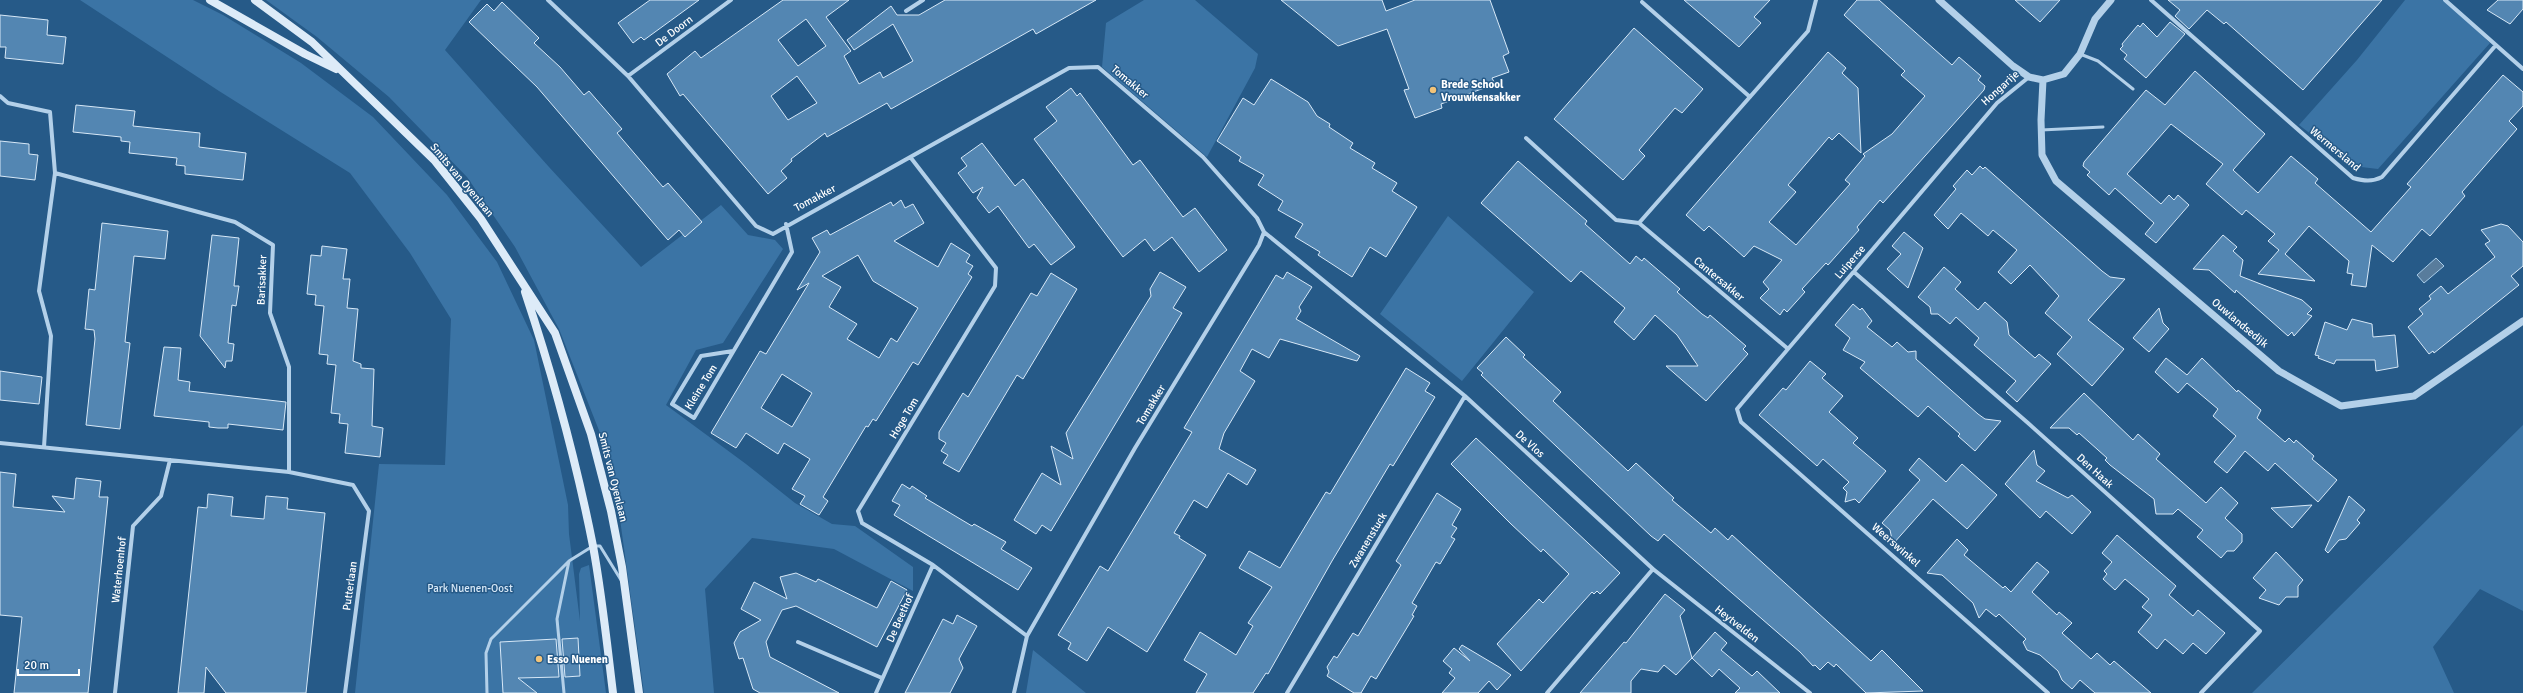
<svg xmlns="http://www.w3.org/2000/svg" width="2523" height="693" viewBox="0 0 2523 693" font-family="Signika,sans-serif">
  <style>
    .green { fill: #3b74a5 }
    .water { fill: #587c9c; stroke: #a7cce9 }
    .building { fill: #5386b2; stroke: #d7e8f7; fill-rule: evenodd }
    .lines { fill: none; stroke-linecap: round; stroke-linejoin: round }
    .service { stroke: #b3d0e9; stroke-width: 3 }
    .minor { stroke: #b3d0e9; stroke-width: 4 }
    .tertiary { stroke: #b3d0e9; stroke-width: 7 }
    .secondary { stroke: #ddebf8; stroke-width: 8 }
    .poi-dot { fill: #f2c378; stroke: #265a88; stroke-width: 1.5 }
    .labels { text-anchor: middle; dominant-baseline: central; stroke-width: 3; stroke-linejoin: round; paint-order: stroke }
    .street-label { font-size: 11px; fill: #fff; stroke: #265a88 }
    .poi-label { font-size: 11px; font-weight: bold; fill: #fff; stroke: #265a88; text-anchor: start }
    .park-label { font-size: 11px; fill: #d7e8f7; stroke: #265a88 }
  </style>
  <rect width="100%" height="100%" fill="#265a88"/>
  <path class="green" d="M80,0H193L223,15L301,63L373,117L447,195L497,262L534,340L568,505L569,534L580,621L579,574L581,568L589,565L606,693H355L379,464L445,465L451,319L410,253L350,173L219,91Z
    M266,0H481L445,50L549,167L641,267L721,205L748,235L775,240L783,249L723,343L696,350L666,405L746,464L795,503L832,524L855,526L913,567V591L834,549L752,538L705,589L714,693H644L619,512L600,433L559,329L515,247L467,177L389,97L317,37Z
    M1144,0H1195L1258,54L1255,68L1207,157L1102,67L1106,23Z
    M2405,0H2444L2490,43L2378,169L2353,166L2299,125L2357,60Z
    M1448,216L1534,292L1462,381L1380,314Z
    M2523,425V611L2480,589L2433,647L2454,693H2252Z
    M1033,650L1086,693H1026Z"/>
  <path class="water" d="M2436,258L2444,266L2424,283L2417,275Z"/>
  <path class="building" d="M650,0H699L644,40L641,37L633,43L618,23Z
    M783,0H849L826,17L851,51L844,56L859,84L880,72L883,78L913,61L893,24L854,50L847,40L891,6L897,15H919L945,0H1096L1036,34L1033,29L891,109L887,103L827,137L825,133L791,159L792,161L781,171L787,178L768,194L683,94L680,96L667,74L695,51L701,58ZM806,19L826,46L798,66L778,40ZM797,76L817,103L788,120L771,96Z
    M1281,0H1382L1386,11L1415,0H1490L1509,53L1503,56L1509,72L1492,78L1495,84L1441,104L1442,108L1415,118L1404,90L1409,89L1387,29L1338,46Z
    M1684,0H1770L1754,17L1761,23L1739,47Z
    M1857,0H1879L1952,65L1959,57L1981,76L1978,80L1985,86L1984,90L1883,203L1880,200L1857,227L1859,230L1828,265L1826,263L1802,289L1805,292L1787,312L1784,309L1780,315L1760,298L1769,289L1763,282L1782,260L1754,246L1744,257L1709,226L1704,231L1686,215L1828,52L1846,68L1842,73L1858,88L1861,153L1839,133L1832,140L1829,137L1788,185L1796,192L1769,222L1796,245L1850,184L1845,180L1865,156L1863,154L1892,134L1925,96L1901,75L1905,71L1844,15Z
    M2015,0H2060L2040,22Z
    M2168,0H2382L2303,90L2226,22L2224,24L2207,10L2189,29L2175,16L2180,10Z
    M2498,0H2523V9L2510,24L2487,10Z
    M502,2L539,38L534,43L560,67L584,95L589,91L622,129L617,133L663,187L668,183L702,222L685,237L679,230L668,240L537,87L469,22L487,4L494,11Z
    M0,15L48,20L47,35L66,37L63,64L5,58L6,47H0Z
    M2170,22L2185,34L2146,78L2124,59L2127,55L2120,49L2123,46L2122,44L2138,25L2140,27L2143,23L2157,37Z
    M1634,28L1703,89L1682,113L1675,108L1639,150L1645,156L1623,180L1554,119Z
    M2195,71L2265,134L2233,170L2258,193L2291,156L2318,179L2315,183L2371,232L2411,187L2407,184L2503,75L2523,92V106L2509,121L2517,129L2462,192L2465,196L2430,236L2422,229L2393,262L2372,245L2366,287L2351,285L2353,274L2347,273L2349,261L2309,226L2285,254L2315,281L2258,274L2279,250L2268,241L2275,234L2246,210L2242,215L2206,184L2223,164L2171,124L2127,174L2161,204L2169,195L2174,200L2178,195L2189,205L2156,243L2145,234L2154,223L2115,188L2109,195L2087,175L2090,172L2083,166L2084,162L2146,90L2165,105Z
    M1271,79L1308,102L1317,116L1330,124L1329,127L1353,143L1350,148L1375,163L1372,168L1397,183L1392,191L1417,207L1386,257L1370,247L1352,277L1318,255L1320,252L1295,237L1303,224L1278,210L1283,201L1258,185L1264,175L1239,161L1241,157L1217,141L1243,98L1254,105Z
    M1071,88L1077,96L1080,93L1133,165L1140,160L1183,217L1195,208L1227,250L1199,272L1172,237L1154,251L1145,239L1123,257L1034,139L1057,121L1046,107Z
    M76,105L135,111L133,126L200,133L199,147L246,153L243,180L185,174V166L176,165L177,158L129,153L130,142L121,141V137L73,132Z
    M0,141L29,144V154L38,155L35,180L0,176Z
    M982,143L1015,186L1023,179L1075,247L1051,265L1034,244L1029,248L998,206L989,213L977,198L983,187L973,193L958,173L967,166L961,158Z
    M1518,161L1587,221L1585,224L1630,264L1636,256L1642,261L1644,258L1680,289L1677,292L1702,314L1708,318L1710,315L1746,346L1743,349L1748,354L1706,401L1666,366H1698L1677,335L1655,315L1634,340L1614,322L1625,308L1581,271L1571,282L1481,203Z
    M1980,166L1983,169L1985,167L2102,271L2110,277L2125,279L2088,320L2124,349L2092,386L2057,354L2072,337L2045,313L2059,296L2030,265L2011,284L1998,272L2017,250L1993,230L1988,236L1961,213L1948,229L1934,215L1956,189L1953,186L1967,170L1972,175Z
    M901,200L905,208L913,204L924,223L894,241L938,267L951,243L970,255L966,262L973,266L968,274L972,277L918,365L913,362L876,421L873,419L868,427L866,426L823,497L828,501L819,515L800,504L805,496L792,489L810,459L784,443L778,454L746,433L736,448L711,433L760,351L766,354L809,283L797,290L820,252L812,238L827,230L830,235L891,202L893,206ZM858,255L873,281L918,308L897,342L891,338L879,358L847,339L857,324L829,307L841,287L822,276ZM782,374L812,393L792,427L761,408Z
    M102,223L168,231L165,259L134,256L125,342L130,343L120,429L86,425L95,339L94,330L85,329L89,289L95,290Z
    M2501,224L2508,226L2523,242V266L2511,276L2519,285L2434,353L2433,351L2429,354L2408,327L2423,314L2419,309L2431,299L2429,296L2441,286L2448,294L2495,257L2485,244L2490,241L2481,230Z
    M1904,232L1923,248L1908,288L1887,269L1901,254L1892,246Z
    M212,235L239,238L234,286H239L236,306L232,305L228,343L234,344L232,361H226L225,368L200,336Z
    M2223,235L2237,247L2233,251L2243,260L2240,276L2302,300L2312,309L2307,314L2312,316L2294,336L2292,332L2288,336L2236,290L2235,293L2209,270L2193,269Z
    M322,246L347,249L343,279H350L347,308L358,309L353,361L361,364V368L374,369L372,426L383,428L380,457L345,453L348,424L339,423L340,414L331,413L336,365L327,364L328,355L319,354L324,306L315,305L316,295L307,294L311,255L321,256Z
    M1944,267L1961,282L1955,289L1978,310L1985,302L2007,322L2009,335L2035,358L2039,354L2051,364L2017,402L2006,392L2016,381L1974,345L1979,338L1956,317L1950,324L1938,314H1931L1930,307L1918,297Z
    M1160,272L1186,287L1173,308L1182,313L1051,531L1042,525L1036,534L1014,520L1042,473L1061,485L1051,446L1073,459L1066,433L1151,296L1150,289Z
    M1287,272L1312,287L1299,307L1301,311L1296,319L1360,356L1357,361L1280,339L1269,358L1252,349L1240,371L1255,381L1224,433L1219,449L1256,470L1247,485L1228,473L1207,508L1194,500L1174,533L1180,536L1179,538L1206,555L1147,652L1108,627L1087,661L1068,649L1071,643L1058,635L1100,566L1108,571L1192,432L1184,428L1276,275L1283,279Z
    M1051,273L1077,289L1023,379L1017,375L959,472L943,463L948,455L941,451L946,443L939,439V432L963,393L968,397L1031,293L1037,296Z
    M1853,304L1860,310L1862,308L1872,321L1867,327L1892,347L1897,342L1908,352L1916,351V359L1978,414L1985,419L2001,421L1975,451L1958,436L1960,434L1928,406L1918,417L1860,368L1865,362L1843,350L1850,338L1835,325Z
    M2159,308L2163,323L2169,329L2149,352L2133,338Z
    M2352,319L2372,324L2373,337L2395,335L2398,367L2376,371L2375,360H2336L2334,364L2318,358L2319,356L2315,355L2325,322L2347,330Z
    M1506,337L1525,355L1523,357L1561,392L1553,401L1628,471L1636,463L1674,498L1672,500L1711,533L1715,528L1728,540L1732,535L1871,661L1882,650L1923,691L1866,693L1836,664L1834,667L1828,662L1820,670L1815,665L1813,666L1800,652L1664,534L1658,541L1651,536L1481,375L1483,373L1477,368Z
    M164,347L181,348L178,380L190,382L189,391L286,402L283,430L228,424V428H218L209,427V422L154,416Z
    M2166,358L2187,375L2202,358L2237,392L2238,390L2261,410L2257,418L2285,442L2289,438L2294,443L2296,440L2314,456L2312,459L2337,480L2318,502L2275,463L2268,471L2245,451L2227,473L2214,462L2236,436L2213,416L2218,409L2187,383L2178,393L2155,372Z
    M1810,361L1826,374L1822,378L1843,396L1829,412L1858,438L1853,443L1886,471L1859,503L1855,499L1845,502L1847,492L1843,488L1849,482L1823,459L1817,466L1759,415L1783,388L1786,390Z
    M1406,368L1430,383L1425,391L1435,397L1393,466L1390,464L1332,561L1268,674L1266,673L1253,693H1196L1207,674L1184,660L1200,632L1236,655L1253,626L1248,623L1272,587L1239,568L1249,551L1280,568L1326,492L1330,494Z
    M0,371L42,377L39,404L0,400Z
    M2084,393L2133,440L2138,434L2160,454L2156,459L2206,503L2221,487L2238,503L2225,518L2242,534V542L2234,551H2227L2221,558L2197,537L2203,530L2178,509L2173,514H2156L2154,499L2110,465L2105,460L2107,458L2079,433L2077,435L2069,428H2050Z
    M1476,438L1620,573L1600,594L1597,591L1594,594L1592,592L1521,671L1497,644L1539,599L1543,603L1569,574L1543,549L1541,552L1511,524L1451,464Z
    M2034,450L2037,465L2045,471L2036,481L2068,498L2072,495L2091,512L2072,534L2046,511L2040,518L2005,484Z
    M1919,458L1946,482L1962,464L1997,495L1967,529L1933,499L1893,544L1890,530L1882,523L1920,480L1909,470Z
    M0,472L16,474L13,507L65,512L52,496L74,499L76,478L101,481L99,497H108L88,693H14L22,617L0,615Z
    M902,484L910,489L912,486L927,496L925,498L972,526L974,524L1006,542L1001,549L1032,568L1018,590L894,515L900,505L892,501Z
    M1437,493L1461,509L1452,525L1457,528L1451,537L1455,539L1440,564L1436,562L1412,603L1417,606L1412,615L1414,616L1376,679L1371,676L1361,693H1354L1327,676L1329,672L1327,667L1334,656L1337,658L1353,633L1358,636L1401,565L1396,561Z
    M208,494L233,497L231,516L264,519L266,496L288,498L287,509L325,513L306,693H226L206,667L204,693H178L198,507L207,508Z
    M2349,496L2365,510L2357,520L2360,523L2346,539L2339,540L2328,553L2325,550Z
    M2312,505L2292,528L2271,508Z
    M2117,535L2176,586L2169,595L2193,616L2198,610L2225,633L2206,654L2193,643L2183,654L2165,639L2157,649L2138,632L2152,615L2142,607L2149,599L2125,579L2115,590L2103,579L2107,574L2104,571L2112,562L2102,553Z
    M1957,539L1968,550L1964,555L2003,588L2005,586L2011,592L2037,562L2049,572L2032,592L2057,615L2059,612L2072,623L2062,633L2091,659L2097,653L2110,665L2114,661L2151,693H2095L2080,680L2072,689L2062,680L2058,671L2040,655L2027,650L2023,642L2026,639L1999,614L1996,617L1986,609L1979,618L1973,603L1942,575L1927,573Z
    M2276,552L2303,580L2298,586V597H2286L2279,605L2259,598L2266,590L2253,578Z
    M796,573L816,582L818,579L877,608L891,581L907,590L877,647L796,606L782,610L766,642L770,657L839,693H760L753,689L743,658L739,659L734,643L740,632L761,620L741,609L754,582L787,599L780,577Z
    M1665,594L1685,610L1680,616L1692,658L1715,632L1727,643L1721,650L1752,676L1757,671L1780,693H1735L1740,688L1719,669L1712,677L1692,658L1676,675L1664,665L1658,672L1641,669L1631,681V693H1580L1624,642L1626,643Z
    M957,615L977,626L959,659L963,668L950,693H905L943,619L953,624Z
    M578,638L580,676L565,677L562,639Z
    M556,639L559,677L518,678L537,693H503L500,642Z
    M1462,645L1499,667L1511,675L1497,690L1489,681L1478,693H1442L1455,678L1449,673L1452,669L1443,661L1454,648L1470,661L1459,649Z"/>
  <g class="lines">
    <path class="service" d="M2080,54L2098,61L2133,89
      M2041,130L2103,127
      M487,693L486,653L491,639L569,561
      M564,693L557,619L569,561L593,546H600L621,580"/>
    <path class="minor" d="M548,0L628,76L756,226L773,234L1069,68L1098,67L1203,157L1257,218L1264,232L1259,245L1135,448L1027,636L1014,693
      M2151,0L2353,178C2364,181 2372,182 2382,177L2496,45
      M2445,0L2523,69
      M1642,2L1750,97
      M906,11L923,0
      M628,76L731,0
      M2029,77L1997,103L1737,409L1741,422L2048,693
      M0,96L8,103L50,112L55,173L39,291L51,336L44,447
      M1526,138L1616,220L1639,223L1787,348
      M911,158L996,268L995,286L858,511L862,523L933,565L1027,636
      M55,173L235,222L273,245L270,313L289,367V472
      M1639,223L1808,31L1816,0
      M1264,232L1465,396L1653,569L1547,693
      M1854,272L2028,423L2260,631L2201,693
      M733,351L701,356L672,404L694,418L792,252L786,224
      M0,443L289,472L353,485L369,511L345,693
      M1653,569L1810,693
      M798,642L882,678
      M115,693L133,526L161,496L170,460
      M876,693L933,565
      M1287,693L1465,396"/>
    <path class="tertiary" d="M1939,0L2013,66L2029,77L2043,80L2064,74L2080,54L2095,19L2111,0
      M2043,80L2041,120L2042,155L2056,181L2279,371L2341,406L2414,396L2523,321"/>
    <path class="secondary" d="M210,0L305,54L336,69
      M255,0L312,42L435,161L481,219L555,333L591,434L611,511L622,567L639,693
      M525,292C553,376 576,460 593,546C602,595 607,644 613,693"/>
  </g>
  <g class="poi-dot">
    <circle cx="1433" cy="90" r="4"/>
    <circle cx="539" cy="659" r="4"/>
  </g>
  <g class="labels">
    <g class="street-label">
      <text transform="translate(674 31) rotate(-37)">De Doorn</text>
      <text transform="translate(1130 82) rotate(40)">Tomakker</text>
      <text transform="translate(2000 88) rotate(-42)">Hongarije</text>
      <text transform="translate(2335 149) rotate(40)">Wermersland</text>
      <text transform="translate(462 180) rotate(50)">Smits van Oyenlaan</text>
      <text transform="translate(815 198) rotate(-28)">Tomakker</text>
      <text transform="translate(1850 262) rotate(-49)">Luiperse</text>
      <text transform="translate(1719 279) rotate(40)">Cantersakker</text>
      <text transform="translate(262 280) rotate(-88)">Barisakker</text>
      <text transform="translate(2240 323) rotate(40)">Ouwlandsedijk</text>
      <text transform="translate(701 387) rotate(-58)">Kleine Tom</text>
      <text transform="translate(1151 405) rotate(-59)">Tomakker</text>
      <text transform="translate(904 418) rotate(-59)">Hoge Tom</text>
      <text transform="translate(1530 444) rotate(42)">De Vlos</text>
      <text transform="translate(2095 471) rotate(42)">Den Haak</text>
      <text transform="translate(613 477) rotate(76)">Smits van Oyenlaan</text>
      <text transform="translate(1368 540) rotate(-59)">Zwanenstuck</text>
      <text transform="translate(1896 545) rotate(41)">Weerswinkel</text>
      <text transform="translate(119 570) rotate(-84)">Waterhoenhof</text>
      <text transform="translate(350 586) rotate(-82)">Putterlaan</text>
      <text transform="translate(900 618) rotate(-66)">De Beethof</text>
      <text transform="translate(1737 624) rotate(38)">Heytvelden</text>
    </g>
    <g class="poi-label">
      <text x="1441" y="84">Brede School<tspan x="1441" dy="13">Vrouwkensakker</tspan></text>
      <text x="547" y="659">Esso Nuenen</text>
    </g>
    <g class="park-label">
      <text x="470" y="588">Park Nuenen-Oost</text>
    </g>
  </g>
  <path d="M18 669v6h61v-6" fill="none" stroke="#ffffff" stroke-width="2"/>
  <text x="24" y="669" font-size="12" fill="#ffffff" stroke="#265a88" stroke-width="3" paint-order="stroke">20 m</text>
</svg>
